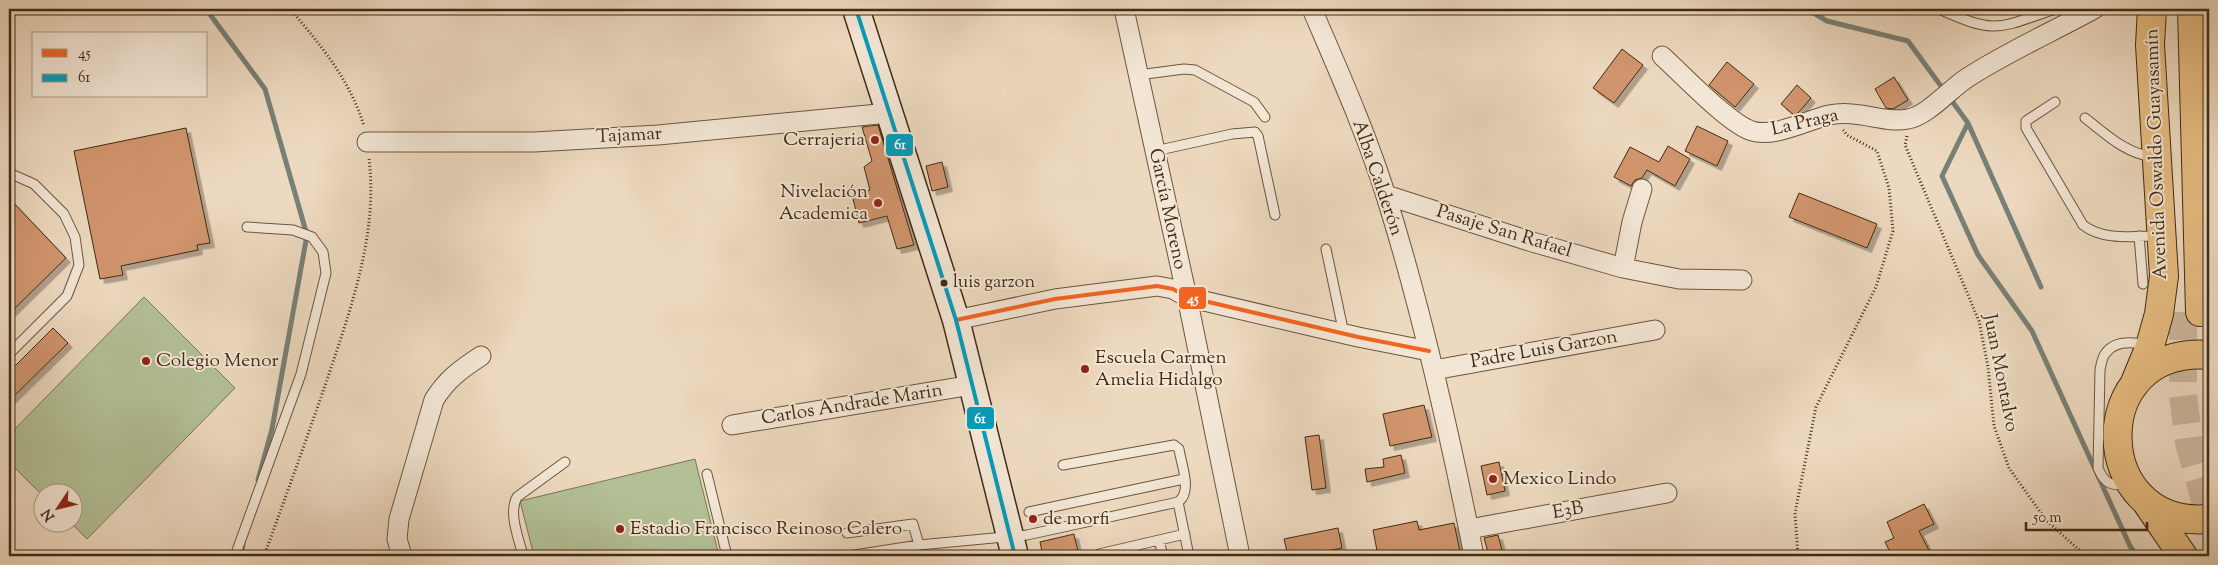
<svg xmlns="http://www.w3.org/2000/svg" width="2218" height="565" viewBox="0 0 2218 565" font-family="'Sorts Mill Goudy',serif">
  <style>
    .green { fill: #b3c096; stroke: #7a7654 }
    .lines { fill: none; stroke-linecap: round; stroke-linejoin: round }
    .stream { stroke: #788077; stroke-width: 5 }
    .building { fill: #d1956d; stroke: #412b12; filter: url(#shadow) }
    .primary-tunnel { stroke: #cbb69c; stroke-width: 28; stroke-dasharray: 28 14; stroke-linecap: butt }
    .lane-casing { stroke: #6c563d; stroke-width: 11 }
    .street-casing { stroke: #6c563d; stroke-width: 21 }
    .secondary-casing { stroke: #412b12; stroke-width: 29 }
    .primary-casing { stroke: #412b12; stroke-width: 30 }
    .path { stroke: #412b12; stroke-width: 3; stroke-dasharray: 1 2.5; stroke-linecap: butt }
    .lane { stroke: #f3e6d5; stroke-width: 9 }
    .street { stroke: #f3e6d5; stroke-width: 19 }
    .secondary { stroke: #f3e6d5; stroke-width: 26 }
    .primary { stroke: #e6bc80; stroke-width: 28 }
    .bus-1-casing { stroke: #f3e6d5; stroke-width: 8 }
    .bus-2-casing { stroke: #f3e6d5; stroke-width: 8 }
    .bus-1 { stroke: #f26522; stroke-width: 4 }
    .bus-2 { stroke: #069cbb; stroke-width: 4 }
    .poi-dot { fill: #8f2418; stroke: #f3e6d5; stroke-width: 2 }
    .bus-dot { fill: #412b12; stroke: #f3e6d5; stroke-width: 2 }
    .labels { text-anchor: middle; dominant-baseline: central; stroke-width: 4; stroke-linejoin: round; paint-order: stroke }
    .bus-label { font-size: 18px; fill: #412b12; stroke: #f3e6d5; text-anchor: start }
    .street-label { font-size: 19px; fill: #412b12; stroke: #f3e6d5 }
    .poi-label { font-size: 19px; fill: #412b12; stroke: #f3e6d5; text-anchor: start }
    .line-badge { stroke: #f3e6d5; stroke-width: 2 }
    .badge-label { font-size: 14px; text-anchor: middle; font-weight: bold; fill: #fff }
  </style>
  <defs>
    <filter id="shadow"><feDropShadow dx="4.5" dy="4.5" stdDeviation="0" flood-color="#0004"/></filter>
  </defs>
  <rect width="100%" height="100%" fill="#edd9bf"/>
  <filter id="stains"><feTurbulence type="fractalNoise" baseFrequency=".004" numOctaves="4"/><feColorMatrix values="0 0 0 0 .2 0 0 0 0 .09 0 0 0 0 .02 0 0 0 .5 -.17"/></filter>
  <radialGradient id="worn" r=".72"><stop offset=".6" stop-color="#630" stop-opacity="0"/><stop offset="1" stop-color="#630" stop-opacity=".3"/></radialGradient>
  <path class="green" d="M144,297L235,388L87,539L71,523L72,522V492H42V495L9,462V435Z
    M695,459L719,556H534L520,501Z"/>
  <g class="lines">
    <path class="stream" d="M206,9L265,89L307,235L272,429L258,480
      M1807,9L1827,21L1908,41L1968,123L2041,287
      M1968,123L1942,176L1978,255L2032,331L2130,546L2137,556
      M240,556L243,545"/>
  </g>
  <path class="building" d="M1622,49L1643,65L1614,103L1593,88Z
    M1727,62L1754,84L1735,107L1709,85Z
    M1894,77L1908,100L1893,109L1886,108L1875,89Z
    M1797,85L1811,98L1798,113L1794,115L1781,104Z
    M878,125L914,245L897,249L887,216L859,223L852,195L870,190L864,167L872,161L862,127Z
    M1697,126L1728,141L1717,166L1685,151Z
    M186,128L210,243L197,245L198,250L121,266L123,275L100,279L74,151Z
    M1668,146L1690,159L1675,186L1647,170L1642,178L1635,180L1631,186L1614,177L1630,147L1659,162Z
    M942,162L948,187L932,191L926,166Z
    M1799,193L1877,224L1867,248L1789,217Z
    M9,198L66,258L9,314Z
    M53,328L68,343L9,401V372Z
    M1424,405L1432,437L1390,446L1383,414Z
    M1319,435L1326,488L1312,490L1305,437Z
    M1401,455L1405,473L1367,482L1365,469L1384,467L1383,459Z
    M1499,462L1505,491L1487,495L1481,466Z
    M1924,504L1934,524L1919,531L1932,556H1892L1885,542L1894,538L1887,522Z
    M1417,521L1419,530L1454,523L1461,556H1378L1373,530Z
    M1338,528L1342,548L1301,556H1288L1284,539Z
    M1074,534L1079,556H1043L1040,542Z
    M1498,535L1503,554L1489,556L1484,538Z"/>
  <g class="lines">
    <path class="primary-tunnel" d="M2183,312V395L2189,443L2209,514"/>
    <defs>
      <path id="lane" d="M1939,9C1996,35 1999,28 2055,9
        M1138,75L1184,69L1195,70L1254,102L1265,117
        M2055,102L2026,121V128L2083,225C2103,241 2134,236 2159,236
        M2085,118C2107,135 2125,153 2153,157
        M1155,151L1232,134L1255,132L1258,136L1275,215
        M9,173L34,184L64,214L75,237L79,265L67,296L9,354
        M2139,236L2143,284
        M1326,249L1344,334
        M707,474L727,556
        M2128,484C2112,486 2105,485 2098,468L2100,370C2101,365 2102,358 2105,354C2114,340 2134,342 2147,345
        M1178,502L1189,556
        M1029,512L1184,479
        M847,533L913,524L919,545
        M1159,540L1163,556
        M1099,554L1185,534
        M235,556L301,374L326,273L323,252L312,237L293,230L247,227
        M523,556C519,539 508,513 517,497L565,462
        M848,556L919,545L1027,535L1178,502C1193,492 1181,464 1179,449L1174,445L1063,465"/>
      <path id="street" d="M1124,9L1187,297L1240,556
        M1312,9C1338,70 1366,132 1386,196C1423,314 1450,435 1474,556
        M1662,56C1682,74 1729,124 1752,131C1774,138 1808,120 1829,115C1859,109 1884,124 1908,119C1927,116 1950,89 1967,78C2007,52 2052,32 2094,9
        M367,142H534L658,135L889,113
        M1386,195L1529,241L1623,268L1679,279L1742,280
        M1623,268L1632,222L1642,189
        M956,320L1055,299L1157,286L1173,289L1187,297L1358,337L1429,351
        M1434,370L1655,330
        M732,425L972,385
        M1469,529L1667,493
        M402,556L397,539L399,519L434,400C446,380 461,369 481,356"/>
      <path id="secondary" d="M856,9L956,320L1015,556"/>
      <path id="primary" d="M2192,9L2200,312
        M2209,355C2085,345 2089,530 2209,519
        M2134,385L2150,346L2159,314L2164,276L2150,45L2152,9
        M2147,503L2183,556"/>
    </defs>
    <use href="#lane" class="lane-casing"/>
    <use href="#street" class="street-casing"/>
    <use href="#secondary" class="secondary-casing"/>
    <use href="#primary" class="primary-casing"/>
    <path class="path" d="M290,9C320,44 350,80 364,126
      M1907,136L1905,145L1979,321L1988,367L1994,426L2009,468L2046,520L2079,550L2083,556
      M264,556C286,496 308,435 329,374C352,305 378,232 369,159
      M1798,556L1795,513L1816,407L1876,287L1893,231L1889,188L1877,151L1847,135L1843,130"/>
    <use href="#lane" class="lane"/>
    <use href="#street" class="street"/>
    <use href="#secondary" class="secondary"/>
    <use href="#primary" class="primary"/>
    <defs>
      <path id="bus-1" d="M956,320L1055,299L1157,286L1173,289L1187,297L1358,337L1429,351"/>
      <path id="bus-2" d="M856,9L956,320L1015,556"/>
    </defs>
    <use href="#bus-1" class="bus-1-casing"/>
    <use href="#bus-2" class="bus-2-casing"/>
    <use href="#bus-1" class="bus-1"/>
    <use href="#bus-2" class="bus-2"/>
  </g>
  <g class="poi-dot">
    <circle cx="875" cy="140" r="5"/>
    <circle cx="878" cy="203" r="5"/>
    <circle cx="146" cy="361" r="5"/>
    <circle cx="1085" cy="369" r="5"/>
    <circle cx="1493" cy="479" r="5"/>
    <circle cx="1033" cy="519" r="5"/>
    <circle cx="620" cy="529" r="5"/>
  </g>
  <circle class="bus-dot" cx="944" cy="283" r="4.5"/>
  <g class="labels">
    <g class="bus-label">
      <text x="953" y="283">luis garzon</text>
    </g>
    <g class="street-label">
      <text transform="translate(1805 123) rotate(-13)">La Praga</text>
      <text transform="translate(629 136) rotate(-3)">Tajamar</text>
      <text transform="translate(2157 154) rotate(-92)">Avenida Oswaldo Guayasamín</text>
      <text transform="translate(1377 178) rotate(71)">Alba Calderón</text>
      <text transform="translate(1167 209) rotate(78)">García Moreno</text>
      <text transform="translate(1504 232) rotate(17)">Pasaje San Rafael</text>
      <text transform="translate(1544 350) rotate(-10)">Padre Luis Garzon</text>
      <text transform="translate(2000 373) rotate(79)">Juan Montalvo</text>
      <text transform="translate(852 405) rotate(-9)">Carlos Andrade Marin</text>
      <text transform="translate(1568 511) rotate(-10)">E3B</text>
    </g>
    <g class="poi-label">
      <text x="865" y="140" text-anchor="end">Cerrajeria</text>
      <text x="868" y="192" text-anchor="end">Nivelación<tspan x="868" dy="22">Academica</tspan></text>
      <text x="1095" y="358">Escuela Carmen<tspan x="1095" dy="22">Amelia Hidalgo</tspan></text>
      <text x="156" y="361">Colegio Menor</text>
      <text x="1503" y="479">Mexico Lindo</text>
      <text x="1043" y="519">de morfi</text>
      <text x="630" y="529">Estadio Francisco Reinoso Calero</text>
    </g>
  </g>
  <g class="line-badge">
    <rect x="885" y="133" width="29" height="24" rx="5" fill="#069cbb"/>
    <rect x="1178" y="286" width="29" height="24" rx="5" fill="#f26522"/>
    <rect x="966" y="406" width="29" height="24" rx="5" fill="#069cbb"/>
  </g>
  <g class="badge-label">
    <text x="900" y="149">61</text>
    <text x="1193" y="303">45</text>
    <text x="980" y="423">61</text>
  </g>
  <rect width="2218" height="565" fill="none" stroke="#edd9bf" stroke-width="30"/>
  <rect x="10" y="10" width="2198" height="545" fill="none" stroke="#412b12" stroke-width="2.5"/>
  <rect x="15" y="15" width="2188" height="535" fill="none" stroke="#412b12"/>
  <rect x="32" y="32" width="175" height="65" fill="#f3e6d5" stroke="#ac9b87"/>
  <rect x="42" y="49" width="25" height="8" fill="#f26522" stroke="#ac9b87"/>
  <text x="78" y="58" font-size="15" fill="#412b12">45</text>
  <rect x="42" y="74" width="25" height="8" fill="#069cbb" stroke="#ac9b87"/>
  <text x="78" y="82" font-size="15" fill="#412b12">61</text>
  <g transform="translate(58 508) rotate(235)"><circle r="24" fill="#f3e6d5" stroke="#ac9b87"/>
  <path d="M0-4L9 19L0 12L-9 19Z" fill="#8f2418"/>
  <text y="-8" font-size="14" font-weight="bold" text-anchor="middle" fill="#412b12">N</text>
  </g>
  <path d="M2026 522v8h121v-8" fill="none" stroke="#412b12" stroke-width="2.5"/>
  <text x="2033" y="522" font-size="15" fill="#412b12" stroke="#f3e6d5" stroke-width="4" paint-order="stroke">50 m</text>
  <rect width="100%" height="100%" filter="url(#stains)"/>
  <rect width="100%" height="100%" fill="url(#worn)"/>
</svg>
